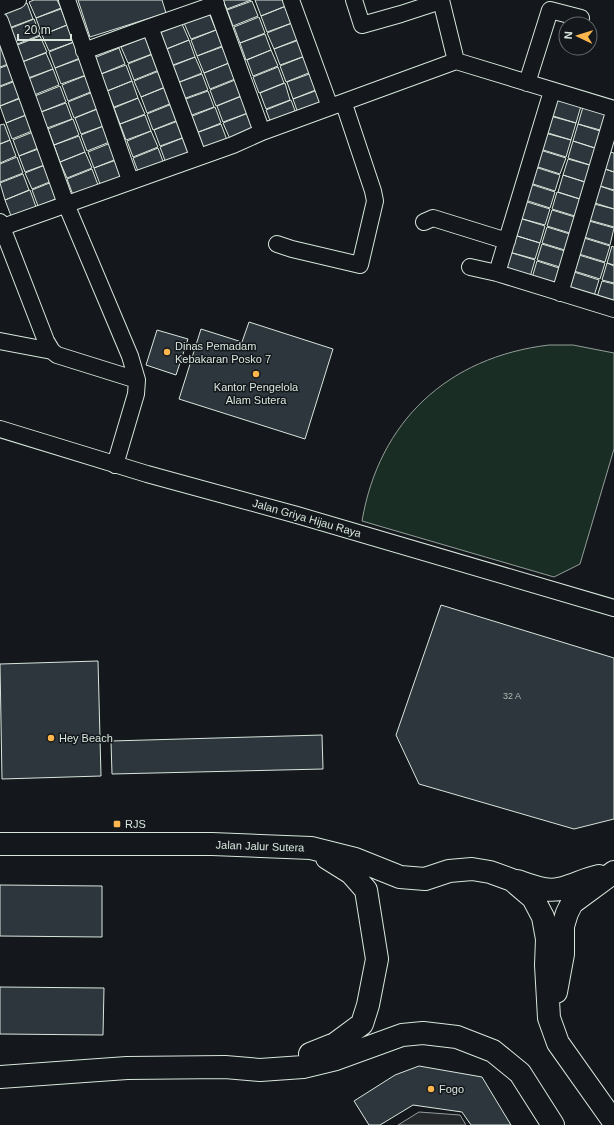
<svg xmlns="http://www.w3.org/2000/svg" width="614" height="1125" viewBox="0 0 614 1125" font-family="Arial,sans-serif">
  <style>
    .green { fill: #1a2d24; stroke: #939e99 }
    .parking { fill: #24282b; stroke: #939e99 }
    .building { fill: #2c363c; stroke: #d8e6dc }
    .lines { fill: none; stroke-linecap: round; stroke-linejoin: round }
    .street-casing { stroke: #d8e6dc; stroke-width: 18 }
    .secondary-casing { stroke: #d8e6dc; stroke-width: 24 }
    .street { stroke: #14181c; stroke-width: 16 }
    .secondary { stroke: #14181c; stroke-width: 22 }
    .poi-dot { fill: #ffb74d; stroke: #14181c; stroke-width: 1.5 }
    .labels { text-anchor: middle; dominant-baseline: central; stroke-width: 3; stroke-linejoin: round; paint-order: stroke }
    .number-label { font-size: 9px; fill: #adbab4 }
    .poi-label { font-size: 11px; fill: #d8e6dc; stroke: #14181c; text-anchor: start }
    .street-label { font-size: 11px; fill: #d8e6dc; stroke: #14181c }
  </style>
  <rect width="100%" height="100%" fill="#14181c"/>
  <path class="green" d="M549,345H573L614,353V449L580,564L554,577L362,521C379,421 448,357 549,345Z"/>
  <path class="parking" d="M419,1112L460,1115L466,1125H398Z"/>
  <path class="building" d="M34,0H57L61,8L36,18L29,2Z
    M78,0H162L166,13L90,37Z
    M223,0H251L227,9Z
    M255,0H283L286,6L261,16Z
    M252,1L258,16L233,26L227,10Z
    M27,3L33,19L9,28L2,13Z
    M286,6L292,23L267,32L261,16Z
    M61,9L67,25L42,35L36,18Z
    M209,13L216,30L191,39L184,23Z
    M259,17L265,33L240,43L234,27Z
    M34,19L40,35L15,45L9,29Z
    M292,23L299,39L274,49L267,33Z
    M182,24L189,40L164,50L157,34Z
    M67,25L74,42L49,51L42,35Z
    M216,30L222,46L197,56L191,40Z
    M265,34L271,50L246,60L240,43Z
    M40,36L47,52L22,62L15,46Z
    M146,37L152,54L128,63L121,47Z
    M189,40L195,57L170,66L164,50Z
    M299,40L305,56L280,65L274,49Z
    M74,42L80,58L55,68L49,52Z
    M5,47L11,63L0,67V49Z
    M222,47L229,63L204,73L197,56Z
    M119,48L125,64L101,74L94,58Z
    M271,50L278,66L253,76L247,60Z
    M46,53L53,69L28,78L22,62Z
    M153,54L159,70L134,80L128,64Z
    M305,56L311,72L286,82L280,66Z
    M195,57L202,73L177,83L170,67Z
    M80,59L86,75L61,84L55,68Z
    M229,63L235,79L210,89L204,73Z
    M11,64L18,79L0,86V68Z
    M126,65L132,81L107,91L101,74Z
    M278,67L284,83L259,93L253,77Z
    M53,69L59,85L34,95L28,79Z
    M159,71L165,87L141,97L134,81Z
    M312,73L318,89L293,99L287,82Z
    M202,74L208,90L183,99L177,83Z
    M87,75L93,91L68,101L62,85Z
    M18,80L24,96L0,106V87Z
    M235,80L241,96L216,106L210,90Z
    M132,81L138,98L114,107L107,91Z
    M285,83L290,100L266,109L260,93Z
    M60,86L66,102L41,112L35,96Z
    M166,87L172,103L147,113L141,97Z
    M318,90L324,106L299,116L293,99Z
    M208,91L214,107L189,116L183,100Z
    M93,92L99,108L74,118L68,102Z
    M242,96L248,113L223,122L217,106Z
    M24,97L31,113L6,123L0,106Z
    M138,98L145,114L120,124L114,108Z
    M555,98L581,106L576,123L550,115Z
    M291,100L297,116L272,126L266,110Z
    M66,103L72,119L47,128L41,112Z
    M172,104L178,120L153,130L147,114Z
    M215,107L221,123L196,133L190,117Z
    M583,107L609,115L604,131L578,124Z
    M100,108L106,125L81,134L75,118Z
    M31,113L37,129L12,139L6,123Z
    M248,113L254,129L230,139L223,123Z
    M145,115L151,131L126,140L120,124Z
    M550,116L576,123L571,140L545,132Z
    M73,119L79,135L54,145L48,129Z
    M178,121L185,137L160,146L154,130Z
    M4,124L10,140L0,144V125Z
    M221,124L227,140L202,150L196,133Z
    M578,124L603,132L598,149L573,141Z
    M106,125L112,141L87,151L81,135Z
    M38,130L43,146L19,156L13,140Z
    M151,131L158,147L133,157L127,141Z
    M545,133L571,140L566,157L540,149Z
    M79,136L85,152L60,162L54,145Z
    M185,137L191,154L166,163L160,147Z
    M10,140L16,156L0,163V144Z
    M573,141L598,149L593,166L568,158Z
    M113,142L119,158L94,168L88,152Z
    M44,147L50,163L25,172L19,156Z
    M158,148L164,164L139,174L133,158Z
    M540,150L566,158L560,174L535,166Z
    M85,152L92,168L67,178L60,162Z
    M610,152L614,153V172L605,169Z
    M17,157L23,173L0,182V164Z
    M119,159L125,175L100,184L94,168Z
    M568,159L593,166L588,183L563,175Z
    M50,163L57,179L32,189L25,173Z
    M535,167L560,175L555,191L530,183Z
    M92,169L98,185L73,195L67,179Z
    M605,169L614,172V190L600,186Z
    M23,174L29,190L5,200L0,183Z
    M563,175L588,183L583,200L558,192Z
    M57,180L63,196L38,206L32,190Z
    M530,184L555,192L550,208L525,200Z
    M600,186L614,191V209L595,203Z
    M30,190L36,207L11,216L5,200Z
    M557,192L583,200L578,217L552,209Z
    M524,201L550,209L545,225L519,218Z
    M594,204L614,209V227L589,220Z
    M552,210L578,218L573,234L547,226Z
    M519,218L545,226L540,243L514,235Z
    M589,221L614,228L610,245L584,237Z
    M547,227L573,235L568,251L542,243Z
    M514,235L540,243L535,259L509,252Z
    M584,238L610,246L605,262L579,254Z
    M542,244L568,252L563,268L537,260Z
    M612,246L614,247V265L607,263Z
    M509,252L535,260L530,277L504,269Z
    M579,255L605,263L600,279L574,271Z
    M537,261L562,269L557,285L532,278Z
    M607,263L614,266V283L602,280Z
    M574,272L599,280L594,296L569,288Z
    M602,281L614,284V302L597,297Z
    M249,322L333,349L305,439L179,399L201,329L242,342Z
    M157,330L188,339L176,375L146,365Z
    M441,605L614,658V819L574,829L419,784L396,735Z
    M98,661L101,776L2,779L0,664Z
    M322,735L323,769L112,774L111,741Z
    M0,885L102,886V937L0,936Z
    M0,987L104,988L103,1035L0,1034Z
    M419,1066L482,1077L511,1125H471L462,1112L413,1105L380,1125H369L354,1101L395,1075Z"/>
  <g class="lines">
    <defs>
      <path id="street" d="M67,0L130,180
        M214,0L262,132
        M291,0L330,107
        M354,0L362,25L401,14L441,1
        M441,0L456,61
        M0,7L18,0
        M0,21L66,204L130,356L137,380L136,394L115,465
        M150,27L216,4
        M84,51L150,27L198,156
        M527,83L550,10L581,18
        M0,222L46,341L52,351L57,355L137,380
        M424,222L433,218L507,241
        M0,228L233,145L262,132L456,61L614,109
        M277,244L292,249L360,265L375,201L373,191L344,104
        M470,267L497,273L614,309
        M497,273L552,91
        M560,293L614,112
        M0,341L52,351
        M0,429L147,474L297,515L614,608"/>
      <path id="secondary" d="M0,844H212L311,848L355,859L400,877L425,879L449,871L472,869L490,872L512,880L533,898L543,917L547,939L546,965L549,1018L558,1043L614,1122
        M517,881C532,886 548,893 563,888C577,884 585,879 599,876
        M556,992L563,954V926L567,913L572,903L614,872
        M310,1054L335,1044L362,1024L368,1005L377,959L366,890L351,873L327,858
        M0,1077L127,1068L225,1067L260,1070L303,1067L336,1059L402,1035L423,1033L457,1037L493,1051L520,1073L553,1125"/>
    </defs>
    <use href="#street" class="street-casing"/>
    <use href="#secondary" class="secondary-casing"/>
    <use href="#street" class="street"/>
    <use href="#secondary" class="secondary"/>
  </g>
  <g class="poi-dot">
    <circle cx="167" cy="352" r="4"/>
    <circle cx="256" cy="374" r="4"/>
    <circle cx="51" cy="738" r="4"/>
    <rect x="113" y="820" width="8" height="8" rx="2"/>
    <circle cx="431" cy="1089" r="4"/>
  </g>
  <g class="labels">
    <g class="number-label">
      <text x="512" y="696">32 A</text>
    </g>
    <g class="poi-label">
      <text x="175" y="346">Dinas Pemadam<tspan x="175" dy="13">Kebakaran Posko 7</tspan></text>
      <text x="256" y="387" text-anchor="middle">Kantor Pengelola<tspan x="256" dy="13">Alam Sutera</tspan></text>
      <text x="59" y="738">Hey Beach</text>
      <text x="125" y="824">RJS</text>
      <text x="439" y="1089">Fogo</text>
    </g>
    <g class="street-label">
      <text transform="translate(307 518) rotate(16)">Jalan Griya Hijau Raya</text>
      <text transform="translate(260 846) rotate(2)">Jalan Jalur Sutera</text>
    </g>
  </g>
  <g transform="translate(578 36) rotate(274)"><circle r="19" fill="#14181c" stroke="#626a69"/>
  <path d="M0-3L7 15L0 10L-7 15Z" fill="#ffb74d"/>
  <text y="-6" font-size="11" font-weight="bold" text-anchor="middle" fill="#d8e6dc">N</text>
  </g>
  <path d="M18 34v6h53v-6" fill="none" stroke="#d8e6dc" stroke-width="2"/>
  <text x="24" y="34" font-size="12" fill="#d8e6dc" stroke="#14181c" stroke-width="3" paint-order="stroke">20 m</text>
</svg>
